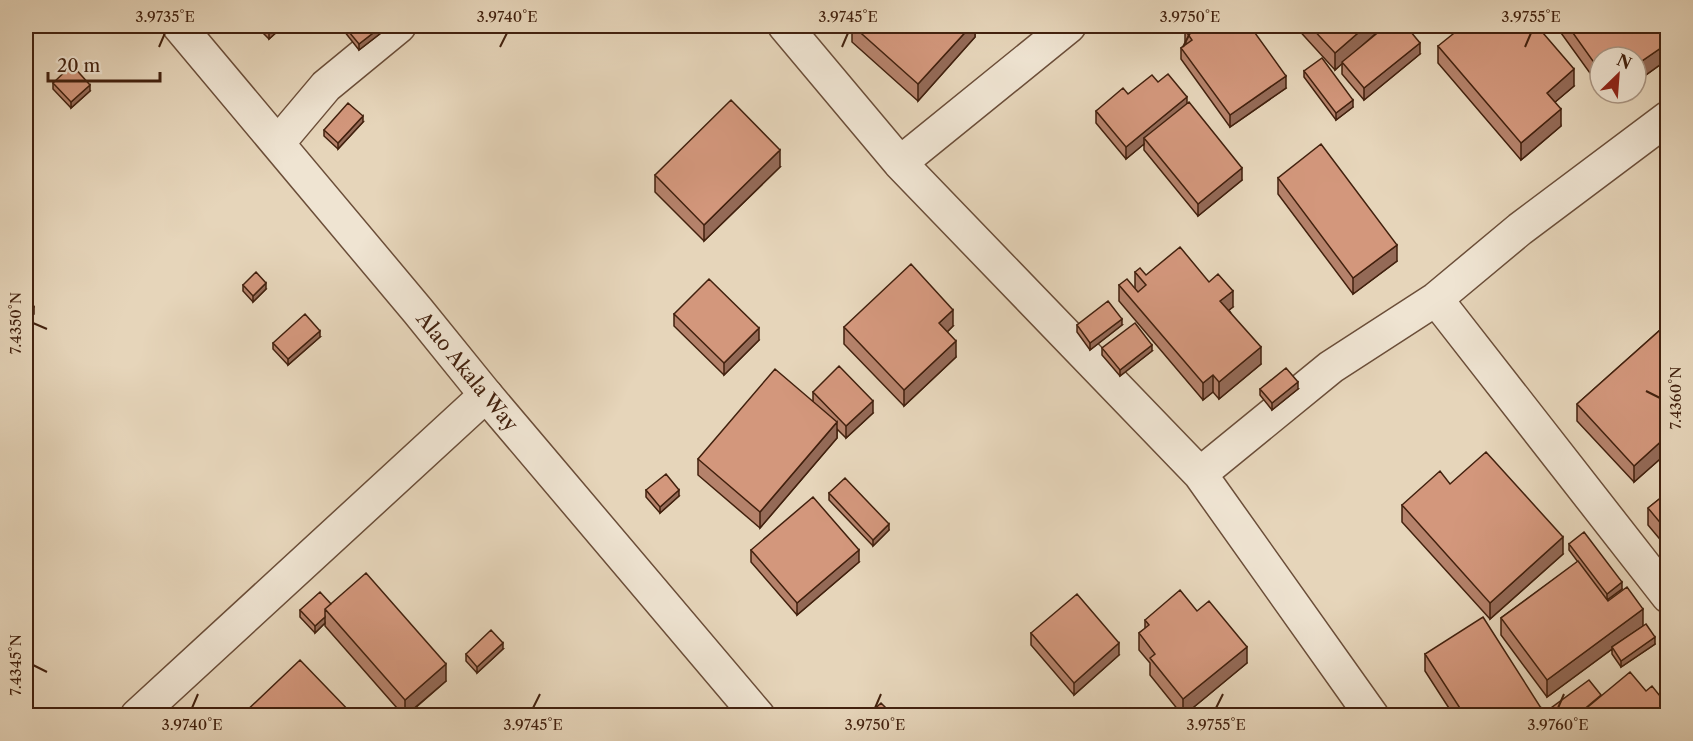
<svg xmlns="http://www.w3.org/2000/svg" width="1693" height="741" viewBox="0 0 1693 741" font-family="'Libre Caslon Text',serif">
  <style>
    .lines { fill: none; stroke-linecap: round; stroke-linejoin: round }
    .minor-casing { stroke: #6b4e39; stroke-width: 36 }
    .tertiary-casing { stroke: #6b4e39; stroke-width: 36 }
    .minor { stroke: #efe4d2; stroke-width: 33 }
    .tertiary { stroke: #efe4d2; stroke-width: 33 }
    .wall { fill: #b5826b; stroke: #42210e; stroke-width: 1.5 }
    .shaded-wall { fill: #946a57; stroke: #42210e; stroke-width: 1.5 }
    .building { fill: #d3977c; stroke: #42210e; stroke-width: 1.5 }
    .ticks { fill: none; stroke: #42210e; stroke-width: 2 }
    .labels { text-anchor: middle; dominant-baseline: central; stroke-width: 5; stroke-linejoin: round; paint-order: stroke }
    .street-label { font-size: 20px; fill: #42210e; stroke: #efe4d2 }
    .neatline { fill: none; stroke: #42210e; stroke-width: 2 }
    .ticks-label { font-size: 15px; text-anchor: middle; fill: #42210e }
  </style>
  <rect width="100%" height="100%" fill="#e6d5ba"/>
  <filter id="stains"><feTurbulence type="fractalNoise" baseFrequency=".00333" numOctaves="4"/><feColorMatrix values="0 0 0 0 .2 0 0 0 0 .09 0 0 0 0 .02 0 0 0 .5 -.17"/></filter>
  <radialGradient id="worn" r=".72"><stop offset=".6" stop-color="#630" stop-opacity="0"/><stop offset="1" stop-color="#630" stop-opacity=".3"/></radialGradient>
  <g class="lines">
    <defs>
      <path id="minor" d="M785,26L900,163L1200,474L1372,716
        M278,143L326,86L399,26
        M900,163L1069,26
        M1436,299L1668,596
        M1200,474L1331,367L1436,299L1520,229L1668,118
        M137,716L486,395"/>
      <g id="tertiary">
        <path id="s1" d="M179,26L418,311L486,395L758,716"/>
      </g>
    </defs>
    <use href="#minor" class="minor-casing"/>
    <use href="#tertiary" class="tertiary-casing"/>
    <use href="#minor" class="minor"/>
    <use href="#tertiary" class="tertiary"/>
  </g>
  <path class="wall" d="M256,26H279V30L269,39Z
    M344,26H390L359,50L344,31Z
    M848,26H975V37L918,101L852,42V29Z
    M1295,26H1384L1365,43L1420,54L1364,100L1342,74V63L1335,70Z
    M1556,26H1668V59L1636,82V57H1600V87Z
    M1185,30L1286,88L1230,127L1181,59V48L1187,44L1185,42Z
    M1438,46L1574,86L1555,102L1561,126L1521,160L1438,63Z
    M1304,71L1353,107L1336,120L1304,77Z
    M1158,82L1187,104L1242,180L1198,216L1144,150V144L1126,159L1096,123V111L1128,94Z
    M53,83L90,91L71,108L53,89Z
    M1604,93H1620L1610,100Z
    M363,122L338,149L324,136V130Z
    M780,167L704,241L655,192V175Z
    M1278,178L1397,261L1353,294L1278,194Z
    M1135,272L1146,275L1233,307L1229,310L1261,364L1219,399L1213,392L1203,400L1119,301V285L1135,288Z
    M243,285L266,289L253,302L243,291Z
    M674,314L759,340L724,375L674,326Z
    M1668,323V452L1634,482L1577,421V404Z
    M1077,325H1122L1090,350L1077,332Z
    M953,326L947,332L956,357L904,406L844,344V327Z
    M320,337L288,365L273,349V343Z
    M1102,348L1152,351L1120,376L1102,355Z
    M1260,389H1298L1272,410L1260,395Z
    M813,392L873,413L846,438L837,429V438L760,528L698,475V459L813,401Z
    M646,490L679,496L660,513L646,497Z
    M1668,492V549L1648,525V508Z
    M829,493L889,530L873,546L829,500Z
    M1402,505L1563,554L1490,619L1402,522Z
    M1569,544L1622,589L1607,600L1643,626L1655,644L1621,667L1612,654V649L1547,697L1501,635V618L1578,562L1569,550Z
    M751,550L859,562L797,615L751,562Z
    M331,604L446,681L406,716H404L325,626V623L315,633L300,617V610Z
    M1197,611L1247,663L1183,716L1150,675V663L1139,650V633L1145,629V620Z
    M1031,633L1119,655L1074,695L1031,645Z
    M503,649L477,673L466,661V654Z
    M1425,654L1541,716H1454L1425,671Z
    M1646,691L1668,716H1552L1551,714V708L1601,696Z"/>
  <path class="shaded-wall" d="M269,26H279V30L269,39Z
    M382,26H390L359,50V44Z
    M971,26H975V37L918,101V84Z
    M1366,26H1384L1335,70V53Z
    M1420,43V54L1364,100V88Z
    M1668,43V59L1636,82V65Z
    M1574,69V86L1547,109V93Z
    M1286,76V88L1230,127V115Z
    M90,85V91L71,108V102Z
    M1610,93H1620L1610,100Z
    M1187,97V109L1144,138V144L1126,159V147Z
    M1353,100V107L1336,120V113Z
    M1561,109V126L1521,160V143Z
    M363,116V122L338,149V143Z
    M780,150V167L704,241V225Z
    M1242,168V180L1198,216V204Z
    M1397,245V261L1353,294V278Z
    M266,283V289L253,302V296Z
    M1233,291V307L1220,317V301Z
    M34,307V314L26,320V314Z
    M953,310V326L939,340V323Z
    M1122,319V325L1090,350V343Z
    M759,328V340L724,375V363Z
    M320,331V337L288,365V359Z
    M956,341V357L904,406V390Z
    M1152,345V351L1120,376V370Z
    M1261,347V364L1219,399V382Z
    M1213,375V392L1203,400V383Z
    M1298,382V389L1272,410V403Z
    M873,401V413L846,438V426Z
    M837,422V438L760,528V512Z
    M1668,435V452L1634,482V466Z
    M679,490V496L660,513V507Z
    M889,524V530L873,546V540Z
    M1563,537V554L1490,619V603Z
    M859,550V562L797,615V603Z
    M1622,582V589L1607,600V594Z
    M1643,609V626L1612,647V649L1547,697V680Z
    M325,617V623L315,633V626Z
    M1655,637V644L1621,667V661Z
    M503,643V649L477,673V667Z
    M1119,643V655L1074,695V683Z
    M1247,647V663L1183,716V699Z
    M446,664V681L405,716V700Z
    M33,669V685L26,693V676Z
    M1541,708V716H1529Z"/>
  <path class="building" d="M344,26H382L359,44Z
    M853,26H971L918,84Z
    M1192,26H1250L1286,76L1230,115L1181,48L1192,40L1185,30Z
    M1310,26H1366L1335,53Z
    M1386,26H1406L1420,43L1364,88L1342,62Z
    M1463,26H1537L1574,69L1547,93L1561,109L1521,143L1438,46Z
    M1568,26H1668V43L1636,65V57H1600V71Z
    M1322,58L1353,100L1336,113L1304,71Z
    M72,65L90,85L71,102L53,83Z
    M1168,74L1187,97L1126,147L1096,111L1123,88L1128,94L1152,75L1158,82Z
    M731,100L780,150L704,225L655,175Z
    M1189,102L1242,168L1198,204L1144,138Z
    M348,103L363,116L338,143L324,130Z
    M1321,144L1397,245L1353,278L1278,178Z
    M1180,247L1209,282L1218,274L1233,291L1220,301L1261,347L1219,382L1213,375L1203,383L1119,285L1127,279L1138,292L1146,285L1135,272L1140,268L1146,275Z
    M911,264L953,310L939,323L956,341L904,390L844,327Z
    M256,272L266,283L253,296L243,285Z
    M709,279L759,328L724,363L674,314Z
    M26,296L34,307L26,314Z
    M1108,301L1122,319L1090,343L1077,325Z
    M305,314L320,331L288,359L273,343Z
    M1135,323L1152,345L1120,370L1102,348Z
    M1668,323V435L1634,466L1577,404Z
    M839,366L873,401L846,426L813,392Z
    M1286,368L1298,382L1272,403L1260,389Z
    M775,369L837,422L760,512L698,459Z
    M1486,452L1563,537L1490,603L1402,505L1440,471L1450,484Z
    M666,474L679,490L660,507L646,490Z
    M845,478L889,524L873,540L829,493Z
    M1668,492V532L1648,508Z
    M813,497L859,550L797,603L751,550Z
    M1584,532L1622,582L1607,594L1569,544Z
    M1578,561L1608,601L1627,587L1643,609L1547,680L1501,618Z
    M366,573L446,664L405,700L325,609Z
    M1180,590L1197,611L1209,601L1247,647L1183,699L1150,658L1155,654L1139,633L1149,625L1145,620Z
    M320,592L331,604L325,609V617L315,626L300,610Z
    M1077,594L1119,643L1074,683L1031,633Z
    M1483,617L1541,708L1529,716H1465L1425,654Z
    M1646,624L1655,637L1621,661L1612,647Z
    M491,630L503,643L477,667L466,654Z
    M300,660L354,716H241Z
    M26,661L33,669L26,676Z
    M1630,672L1646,691L1652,686L1668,706V711L1664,714L1666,716H1577Z
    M1589,680L1601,695L1582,711L1577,716H1557L1551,708Z
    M881,703L894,716H867Z"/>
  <path class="ticks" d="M159,47L165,33M500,47L507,33M842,47L848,33M1183,47L1190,33M1525,47L1531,33M33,323L47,329M1646,391L1660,398M33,665L47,672M192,708L198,694M533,708L540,694M875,708L881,694M1216,708L1223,694M1558,708L1564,694"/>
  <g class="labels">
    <g class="street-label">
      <text stroke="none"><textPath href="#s1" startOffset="450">Alao Akala Way</textPath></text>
    </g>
  </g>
  <rect width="1693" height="741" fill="none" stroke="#e6d5ba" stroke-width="66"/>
  <g transform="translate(1618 75) rotate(25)"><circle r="28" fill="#efe4d2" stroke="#aa9684" stroke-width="1.5"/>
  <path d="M0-4.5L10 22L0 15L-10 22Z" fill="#8f2418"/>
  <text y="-9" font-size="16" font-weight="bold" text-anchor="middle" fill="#42210e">N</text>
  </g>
  <path d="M48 72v9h112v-9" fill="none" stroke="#42210e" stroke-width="3"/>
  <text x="57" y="72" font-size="18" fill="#42210e" stroke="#efe4d2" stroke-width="4.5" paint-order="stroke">20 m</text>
  <rect x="33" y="33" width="1627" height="675" class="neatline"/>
  <g class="ticks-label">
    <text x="165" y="22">3.9735°E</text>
    <text x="507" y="22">3.9740°E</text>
    <text x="848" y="22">3.9745°E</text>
    <text x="1190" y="22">3.9750°E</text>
    <text x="1531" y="22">3.9755°E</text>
    <text transform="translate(16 323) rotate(-90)" y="5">7.4350°N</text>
    <text transform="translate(1676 398) rotate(-90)" y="5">7.4360°N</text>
    <text transform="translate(16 665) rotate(-90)" y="5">7.4345°N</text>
    <text x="192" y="730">3.9740°E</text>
    <text x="533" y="730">3.9745°E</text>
    <text x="875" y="730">3.9750°E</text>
    <text x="1216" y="730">3.9755°E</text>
    <text x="1558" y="730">3.9760°E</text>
  </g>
  <rect width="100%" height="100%" filter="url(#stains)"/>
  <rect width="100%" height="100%" fill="url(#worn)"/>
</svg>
